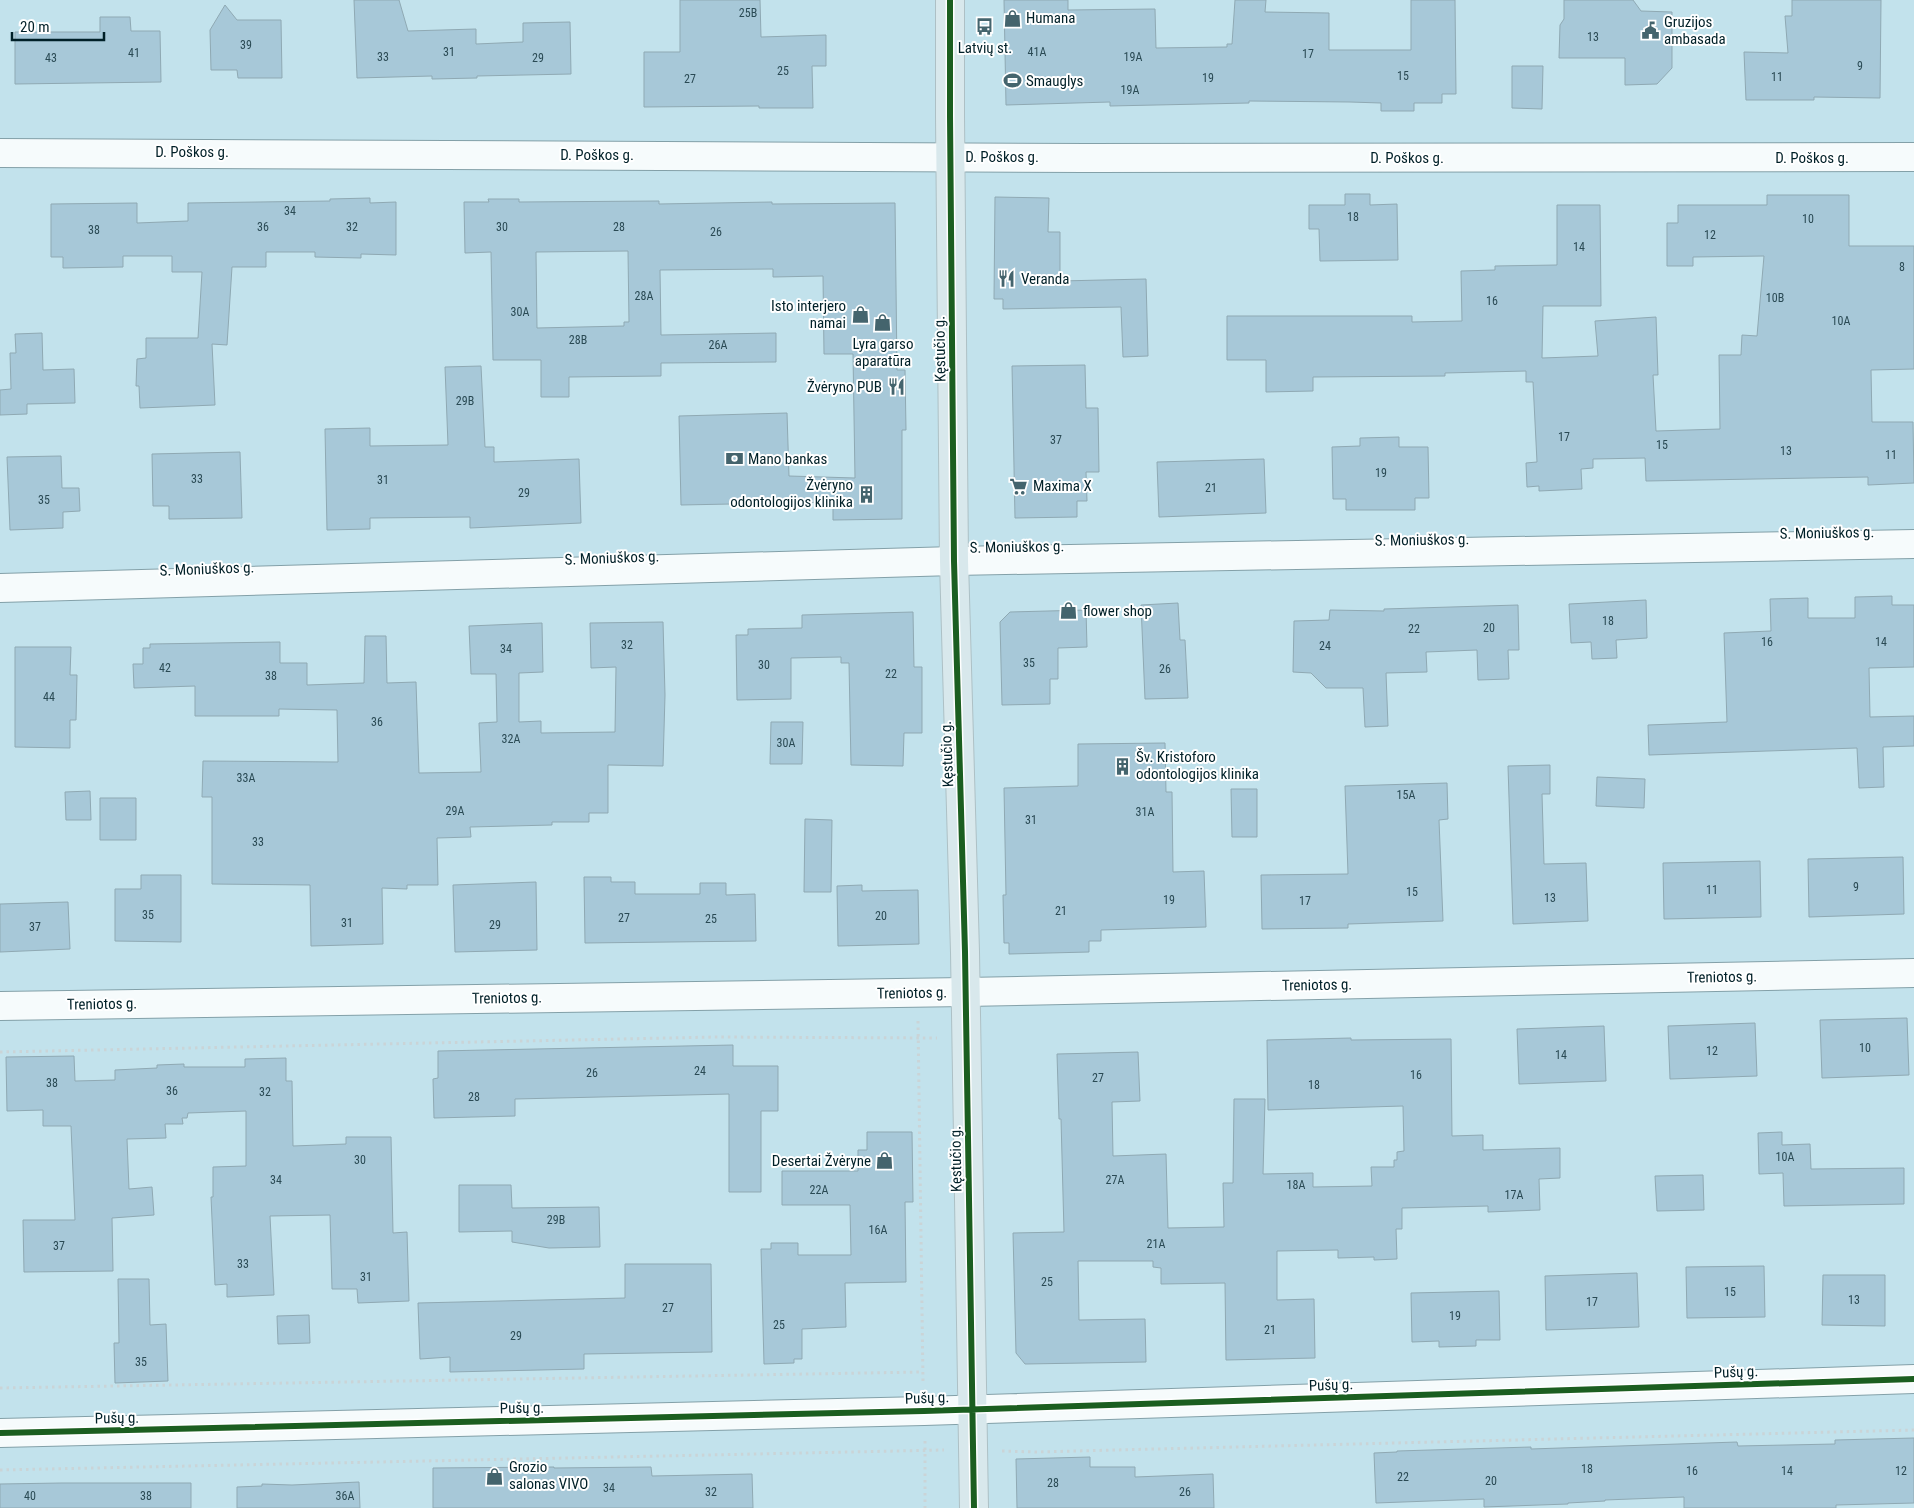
<svg xmlns="http://www.w3.org/2000/svg" width="1914" height="1508" viewBox="0 0 1914 1508" font-family="'Roboto Condensed',sans-serif">
  <style>
    .building { fill: #a7c8d8; stroke: #8fa9b3; fill-rule: evenodd }
    .lines { fill: none; stroke-linecap: round; stroke-linejoin: round }
    .minor-casing { stroke: #83a0a8; stroke-width: 30 }
    .major-casing { stroke: #adc0c5; stroke-width: 30 }
    .path { stroke: #cad4d7; stroke-width: 3; stroke-dasharray: 2.5 4; stroke-linecap: butt }
    .minor { stroke: #f6fbfc; stroke-width: 28 }
    .major { stroke: #d8e8ec; stroke-width: 28 }
    .cycleway-casing { stroke: #fff; stroke-width: 9 }
    .cycleway { stroke: #1b5e20; stroke-width: 6 }
    .labels { text-anchor: middle; dominant-baseline: central; stroke-width: 4; stroke-linejoin: round; paint-order: stroke }
    .number-label { font-size: 12px; fill: #2a4a54 }
    .poi-label { font-size: 15px; fill: #002028; stroke: #fff; text-anchor: start }
    .street-label { font-size: 15px; fill: #002028; stroke: #fff }
  </style>
  <rect width="100%" height="100%" fill="#c2e2ec"/>
  <path class="building" d="M354,0H399L408,31L476,29V44L523,42V23L570,22L571,74L477,76V78L432,79V76L357,78Z
    M680,0H760L761,37L826,35V66H812L813,108H759V106L644,107V52H680Z
    M1004,0H1068V10L1155,9L1156,48L1227,47V44H1232L1235,0H1266L1265,12L1329,13V50H1411V0H1455L1456,94H1442V103H1414V111H1381V103L1350,102L1249,101V103L1156,105L1110,106V102L1006,105Z
    M1564,0H1633L1641,11L1672,12V68L1657,84L1625,85V58H1559L1560,25L1564,19Z
    M1792,0H1881L1880,98L1814,97V100H1746L1744,52L1788,53L1785,16H1792Z
    M225,5L237,20H281L282,78H238L237,70H211L210,30Z
    M100,17H130L131,31H160L161,82L15,84V32H100Z
    M1512,66H1543L1542,109L1512,108Z
    M1345,194H1370V205L1397,204L1398,260L1320,261L1319,229H1309V205H1345Z
    M1767,195H1849V246H1914V369L1871,370L1872,422H1913L1914,483L1868,485V477L1646,481L1645,458L1593,459V468L1581,469L1582,489L1539,491V486L1527,487L1526,463L1537,462L1533,382H1526V371L1445,373V376L1313,377V391L1266,392V360H1227V316H1412V322L1462,321L1461,271L1495,270V266L1557,265V205H1600L1601,306H1543L1542,358L1598,356L1595,321L1656,317L1658,375H1653L1656,431L1720,429L1719,355H1741L1742,335L1757,336L1764,256L1693,257V266H1667V223H1678V205H1767Z
    M995,197L1049,198L1048,232H1060V281L1146,279L1148,356L1123,357L1121,307L1003,309V299H994Z
    M370,198V203L396,202V255L361,254V258L315,257V252H266V267H232L227,345L212,344L215,405L140,408L139,386H136L137,359L146,358V338H198L202,272H172V256H123V267L63,268V257H51V204L137,203V223L188,221V203L330,201V199Z
    M488,199H519V202L659,201V204L772,202V204L895,203L897,370H905L906,430H902V519L833,520V502L681,505L679,416L787,413L789,476L855,478L853,354H824L823,276L773,277V269L660,270L661,335L776,333V362L661,363V376L569,377V397H541V360H493L491,252L465,253L464,202H489ZM628,251L629,322H624V326L537,328L536,252Z
    M42,333L43,370L74,369L75,403L27,404V414L0,415V390L11,389L10,353H16L15,334Z
    M1085,365L1086,408H1098L1099,472H1086L1087,501H1077V517L1015,518L1012,366Z
    M481,366L485,447H494V462L579,459L581,523L470,528V517L370,518V529L327,530L325,429L370,428V446L448,445L445,367Z
    M1399,437V447H1428L1429,498H1415V510H1346V499H1333L1332,447L1360,446V438Z
    M240,452L242,518L169,519V506H153L152,454Z
    M61,456L62,488H79L80,511L63,512V528L10,530L7,457Z
    M1264,459L1266,513L1159,517L1157,462Z
    M1892,596V605H1914V667L1869,668L1870,717L1914,716V746L1883,747L1884,787L1859,788L1857,748L1649,755L1648,725L1727,722L1724,633L1771,631L1770,599L1808,598V618H1855V597Z
    M1646,600L1647,638L1616,640L1617,658L1592,659L1591,642L1571,643L1569,604Z
    M1178,603L1180,640H1185L1188,698L1145,699L1141,605Z
    M1518,605L1519,650H1508L1509,679L1478,680L1477,650L1426,652L1427,672L1386,673L1388,726L1365,727L1363,688H1326L1311,673L1293,672L1294,621L1329,620L1330,610L1384,611V609Z
    M1086,610L1087,647L1058,648V679H1050V704L1002,705L1000,622L1010,612Z
    M913,612L914,667H922V733H904L903,766L851,765L849,663H841V657L791,658V699L737,700L736,635H748V629L802,628V615Z
    M663,622L665,695L663,766L608,765V813H589V822H552V825L470,827L471,837L437,838L438,885H407V889L382,888L383,944L311,946L310,885L212,884V797H202L203,761L338,762L337,710L279,709V716H195V686L134,688L133,664H143V648H150V644L280,642V663H307V685L364,683L365,636H386L387,683L416,682L419,773L481,772L479,723L497,722L496,674H471L469,626L542,623L543,672L519,673V722L541,721V733L615,732L616,667L591,668L590,623Z
    M15,647H71L70,675H77L76,720H70V748L15,747Z
    M771,722H803L802,764H770Z
    M1165,743L1166,792H1172L1173,872L1204,871L1206,927L1101,930V941H1089V952L1009,954V943H1004L1003,895H1006L1004,788L1078,786V744Z
    M1550,765V794H1542L1544,864L1586,863L1588,921L1513,924L1508,766Z
    M1597,777L1645,779L1644,808L1596,806Z
    M1447,783L1448,819L1439,820L1443,921L1348,924V928L1262,929L1261,875L1348,874L1345,786Z
    M1231,789H1257V837H1232Z
    M90,791L91,820H66L65,792Z
    M100,798H136V840H100Z
    M805,819L832,820L831,892H804Z
    M1903,857L1904,914L1809,917L1808,859Z
    M1760,861L1761,917L1664,919L1663,863Z
    M141,875H181V942L115,941V889H141Z
    M584,877H611V882H635V894H700V883H726V895L755,894L756,941L585,943Z
    M536,882L537,950L455,952L453,885Z
    M862,885V891L918,890L919,944L838,946L837,886Z
    M68,902L70,949L0,952V904Z
    M1907,1018L1909,1075L1822,1078L1820,1020Z
    M1755,1023L1757,1076L1670,1079L1668,1026Z
    M1604,1026L1606,1081L1519,1084L1517,1029Z
    M1351,1038V1040L1451,1039L1452,1136L1483,1135V1150L1560,1148V1178L1539,1179L1540,1210L1488,1212V1206L1402,1208V1229H1396L1397,1259L1374,1260V1257L1338,1258V1250L1277,1251V1300L1314,1299L1315,1358L1226,1360L1225,1283L1161,1284V1268L1153,1267V1261H1078L1079,1320L1145,1319L1146,1362L1025,1364L1016,1353L1013,1233L1064,1232L1061,1119H1059L1057,1054L1138,1052L1140,1101L1112,1102L1113,1156L1166,1154L1168,1228L1224,1227L1223,1183H1233L1234,1099H1265L1263,1174L1313,1173V1187L1372,1186L1371,1167H1394V1160H1397V1152L1404,1151L1403,1106L1268,1110L1267,1040Z
    M733,1045V1066H778V1111H761V1192H729V1094L515,1099V1116L434,1118L433,1079L438,1078V1051Z
    M74,1056L75,1081L115,1080V1070L157,1068V1065L184,1064V1067H245V1059L286,1058V1081H292L293,1146L346,1144V1137H391L393,1233L407,1232L409,1301L358,1303L357,1289H332L330,1215L270,1216L274,1295L227,1297V1284L215,1285L211,1197H213V1167L246,1166V1111L188,1113L187,1118H182L183,1124H165L166,1138L127,1139L129,1189L152,1187L154,1215L112,1218L113,1271L24,1272L23,1220H75L71,1126H43V1110L7,1111L6,1057Z
    M867,1132H912L913,1202H905L906,1282L845,1283L846,1327L802,1329V1359H794V1363L764,1364L761,1249H771V1243H798V1255H851L850,1205H782V1171H858V1150H867Z
    M1782,1132V1145L1810,1144L1811,1169L1904,1168V1204L1784,1206L1783,1173L1759,1174L1758,1133Z
    M1703,1175L1704,1210L1657,1211L1655,1176Z
    M459,1185H511L512,1208L599,1207L600,1247L549,1248L512,1242V1231L459,1232Z
    M625,1264H711L712,1352L584,1354V1369L450,1372V1357L420,1359L418,1303L625,1298Z
    M1764,1266L1765,1317L1687,1318L1686,1267Z
    M1637,1273L1639,1327L1546,1330L1545,1276Z
    M1823,1275H1885V1326L1822,1325Z
    M118,1279H149L150,1325L166,1324L168,1381L115,1383L114,1343H119Z
    M1499,1291L1500,1340H1476V1346L1439,1347V1341L1412,1342L1411,1293Z
    M309,1315L310,1343L278,1344L277,1316Z
    M1914,1438V1503L1836,1505V1508H1684V1497L1605,1500V1501L1568,1503V1504L1484,1507V1499L1376,1503L1374,1453L1397,1452V1451L1531,1447V1449L1737,1442L1738,1446L1787,1445L1835,1444V1440Z
    M1090,1457V1467H1135V1477L1213,1474L1214,1508H1017L1016,1459Z
    M554,1467V1468L651,1467L652,1476L752,1474L753,1508H433V1468Z
    M359,1482L360,1508H237V1487L262,1486V1484L292,1485Z
    M61,1483H191V1508H0V1484Z"/>
  <g class="lines">
    <defs>
      <path id="minor" d="M0,153L1086,158L1914,157
        M0,588L954,561L1914,544
        M0,1006L965,992L1914,973
        M0,1433L924,1411L1914,1379"/>
      <path id="major" d="M950,0V116L954,561L965,952L974,1508"/>
    </defs>
    <use href="#minor" class="minor-casing"/>
    <use href="#major" class="major-casing"/>
    <path class="path" d="M918,1021L923,1382
      M0,1052L715,1037L937,1038
      M0,1388L922,1372
      M925,1441V1508
      M1002,1451L1036,1452L1914,1430
      M0,1470L944,1450"/>
    <use href="#minor" class="minor"/>
    <use href="#major" class="major"/>
    <defs>
      <path id="cycleway" d="M950,0V116L954,561L965,952L974,1508
        M0,1433L924,1411L1914,1379"/>
    </defs>
    <use href="#cycleway" class="cycleway-casing"/>
    <use href="#cycleway" class="cycleway"/>
  </g>
  <defs>
    <symbol id="shop-bare" viewBox="-9 -9 18 18"><path d="M-5-2.5h2.3a2.7 3.5 0 0 1 5.4 0H5L5.5 6h-11ZM-1.5-2.5h3a1.5 2.3 0 0 0-3 0Z" fill="#44646d" stroke="#fff" stroke-width="2.5" paint-order="stroke"/></symbol>
    <symbol id="bus-bare" viewBox="-9 -9 18 18"><path d="M-5-6H5V4H4V6H2V4H-2V6H-4V4H-5ZM-3.5-4V0h7V-4ZM-3.5 1.2v1.5H-2V1.2ZM2 1.2v1.5H3.5V1.2Z" fill="#44646d" stroke="#fff" stroke-width="2.5" paint-order="stroke"/></symbol>
    <symbol id="civic-bare" viewBox="-9 -9 18 18"><path d="M-.6-6.5H3V-4.5H.6V-3L4-1V1h2V6H-6V1h2V-1L-.6-3ZM-1.2 2.5V6h2.4V2.5Z" fill="#44646d" stroke="#fff" stroke-width="2.5" paint-order="stroke"/></symbol>
    <symbol id="stadium-bare" viewBox="-9 -9 18 18"><path d="M0-5a6.5 5 0 1 0 0 10a6.5 5 0 1 0 0-10ZM-3.5-1.8h7v3.6h-7Z" fill="#44646d" stroke="#fff" stroke-width="2.5" paint-order="stroke"/></symbol>
    <symbol id="restaurant-bare" viewBox="-9 -9 18 18"><path d="M-5-6h1v4h1v-4h1v4h1v-4h1v5L-1.5 .5V6h-2V.5L-5-1ZM5-6V6H3V1.5H1.5Q1.5-4 5-6Z" fill="#44646d" stroke="#fff" stroke-width="2.5" paint-order="stroke"/></symbol>
    <symbol id="bank-bare" viewBox="-9 -9 18 18"><path d="M-6-4H6V4H-6ZM0-2.3a2.3 2.3 0 1 0 0 4.6a2.3 2.3 0 1 0 0-4.6Z" fill="#44646d" stroke="#fff" stroke-width="2.5" paint-order="stroke"/></symbol>
    <symbol id="supermarket-bare" viewBox="-9 -9 18 18"><path d="M-6-5.5h2.5l.6 2H6L4.5 2H-2.5L-4.4-4H-6ZM-1.5 3.2a1.3 1.3 0 1 0 .1 0ZM3 3.2a1.3 1.3 0 1 0 .1 0Z" fill="#44646d" stroke="#fff" stroke-width="2.5" paint-order="stroke"/></symbol>
    <symbol id="building-bare" viewBox="-9 -9 18 18"><path d="M-4-6H4V6H1V3H-1V6H-4ZM-2.5-4.3h1.7v1.8h-1.7ZM.8-4.3h1.7v1.8H.8ZM-2.5-1h1.7V.8h-1.7ZM.8-1h1.7V.8H.8Z" fill="#44646d" stroke="#fff" stroke-width="2.5" paint-order="stroke"/></symbol>
  </defs>
  <g fill-rule="evenodd">
    <use href="#shop-bare" x="1000" y="6" width="25" height="25"/>
    <use href="#bus-bare" x="972" y="14" width="25" height="25"/>
    <use href="#civic-bare" x="1638" y="18" width="25" height="25"/>
    <use href="#stadium-bare" x="1000" y="68" width="25" height="25"/>
    <use href="#restaurant-bare" x="994" y="266" width="25" height="25"/>
    <use href="#shop-bare" x="848" y="302" width="25" height="25"/>
    <use href="#shop-bare" x="870" y="310" width="25" height="25"/>
    <use href="#restaurant-bare" x="884" y="374" width="25" height="25"/>
    <use href="#bank-bare" x="722" y="446" width="25" height="25"/>
    <use href="#supermarket-bare" x="1006" y="474" width="25" height="25"/>
    <use href="#building-bare" x="854" y="482" width="25" height="25"/>
    <use href="#shop-bare" x="1056" y="598" width="25" height="25"/>
    <use href="#building-bare" x="1110" y="754" width="25" height="25"/>
    <use href="#shop-bare" x="872" y="1148" width="25" height="25"/>
    <use href="#shop-bare" x="482" y="1464" width="25" height="25"/>
  </g>
  <g class="labels">
    <g class="number-label">
      <text x="748" y="13">25B</text>
      <text x="1593" y="37">13</text>
      <text x="246" y="45">39</text>
      <text x="449" y="52">31</text>
      <text x="1037" y="52">41A</text>
      <text x="134" y="53">41</text>
      <text x="1308" y="54">17</text>
      <text x="383" y="57">33</text>
      <text x="1133" y="57">19A</text>
      <text x="51" y="58">43</text>
      <text x="538" y="58">29</text>
      <text x="1860" y="66">9</text>
      <text x="783" y="71">25</text>
      <text x="1403" y="76">15</text>
      <text x="1777" y="77">11</text>
      <text x="1208" y="78">19</text>
      <text x="690" y="79">27</text>
      <text x="1130" y="90">19A</text>
      <text x="290" y="211">34</text>
      <text x="1353" y="217">18</text>
      <text x="1808" y="219">10</text>
      <text x="263" y="227">36</text>
      <text x="352" y="227">32</text>
      <text x="502" y="227">30</text>
      <text x="619" y="227">28</text>
      <text x="94" y="230">38</text>
      <text x="716" y="232">26</text>
      <text x="1710" y="235">12</text>
      <text x="1579" y="247">14</text>
      <text x="1902" y="267">8</text>
      <text x="644" y="296">28A</text>
      <text x="1775" y="298">10B</text>
      <text x="1492" y="301">16</text>
      <text x="520" y="312">30A</text>
      <text x="1841" y="321">10A</text>
      <text x="578" y="340">28B</text>
      <text x="718" y="345">26A</text>
      <text x="465" y="401">29B</text>
      <text x="1564" y="437">17</text>
      <text x="1056" y="440">37</text>
      <text x="1662" y="445">15</text>
      <text x="1786" y="451">13</text>
      <text x="1891" y="455">11</text>
      <text x="1381" y="473">19</text>
      <text x="197" y="479">33</text>
      <text x="383" y="480">31</text>
      <text x="1211" y="488">21</text>
      <text x="524" y="493">29</text>
      <text x="44" y="500">35</text>
      <text x="1608" y="621">18</text>
      <text x="1489" y="628">20</text>
      <text x="1414" y="629">22</text>
      <text x="1767" y="642">16</text>
      <text x="1881" y="642">14</text>
      <text x="627" y="645">32</text>
      <text x="1325" y="646">24</text>
      <text x="506" y="649">34</text>
      <text x="1029" y="663">35</text>
      <text x="764" y="665">30</text>
      <text x="165" y="668">42</text>
      <text x="1165" y="669">26</text>
      <text x="891" y="674">22</text>
      <text x="271" y="676">38</text>
      <text x="49" y="697">44</text>
      <text x="377" y="722">36</text>
      <text x="511" y="739">32A</text>
      <text x="786" y="743">30A</text>
      <text x="246" y="778">33A</text>
      <text x="1406" y="795">15A</text>
      <text x="455" y="811">29A</text>
      <text x="1145" y="812">31A</text>
      <text x="1031" y="820">31</text>
      <text x="258" y="842">33</text>
      <text x="1856" y="887">9</text>
      <text x="1712" y="890">11</text>
      <text x="1412" y="892">15</text>
      <text x="1550" y="898">13</text>
      <text x="1169" y="900">19</text>
      <text x="1305" y="901">17</text>
      <text x="1061" y="911">21</text>
      <text x="148" y="915">35</text>
      <text x="881" y="916">20</text>
      <text x="624" y="918">27</text>
      <text x="711" y="919">25</text>
      <text x="347" y="923">31</text>
      <text x="495" y="925">29</text>
      <text x="35" y="927">37</text>
      <text x="1865" y="1048">10</text>
      <text x="1712" y="1051">12</text>
      <text x="1561" y="1055">14</text>
      <text x="700" y="1071">24</text>
      <text x="592" y="1073">26</text>
      <text x="1416" y="1075">16</text>
      <text x="1098" y="1078">27</text>
      <text x="52" y="1083">38</text>
      <text x="1314" y="1085">18</text>
      <text x="172" y="1091">36</text>
      <text x="265" y="1092">32</text>
      <text x="474" y="1097">28</text>
      <text x="1785" y="1157">10A</text>
      <text x="360" y="1160">30</text>
      <text x="276" y="1180">34</text>
      <text x="1115" y="1180">27A</text>
      <text x="1296" y="1185">18A</text>
      <text x="819" y="1190">22A</text>
      <text x="1514" y="1195">17A</text>
      <text x="556" y="1220">29B</text>
      <text x="878" y="1230">16A</text>
      <text x="1156" y="1244">21A</text>
      <text x="59" y="1246">37</text>
      <text x="243" y="1264">33</text>
      <text x="366" y="1277">31</text>
      <text x="1047" y="1282">25</text>
      <text x="1730" y="1292">15</text>
      <text x="1854" y="1300">13</text>
      <text x="1592" y="1302">17</text>
      <text x="668" y="1308">27</text>
      <text x="1455" y="1316">19</text>
      <text x="779" y="1325">25</text>
      <text x="1270" y="1330">21</text>
      <text x="516" y="1336">29</text>
      <text x="141" y="1362">35</text>
      <text x="1587" y="1469">18</text>
      <text x="1692" y="1471">16</text>
      <text x="1787" y="1471">14</text>
      <text x="1901" y="1471">12</text>
      <text x="1403" y="1477">22</text>
      <text x="1491" y="1481">20</text>
      <text x="1053" y="1483">28</text>
      <text x="609" y="1488">34</text>
      <text x="711" y="1492">32</text>
      <text x="1185" y="1492">26</text>
      <text x="30" y="1496">40</text>
      <text x="146" y="1496">38</text>
      <text x="345" y="1496">36A</text>
    </g>
    <g class="poi-label">
      <text x="1026" y="18">Humana</text>
      <text x="1664" y="22">Gruzijos<tspan x="1664" dy="17">ambasada</tspan></text>
      <text x="985" y="48" text-anchor="middle">Latvių st.</text>
      <text x="1026" y="81">Smauglys</text>
      <text x="1021" y="279">Veranda</text>
      <text x="846" y="306" text-anchor="end">Isto interjero<tspan x="846" dy="17">namai</tspan></text>
      <text x="883" y="344" text-anchor="middle">Lyra garso<tspan x="883" dy="17">aparatūra</tspan></text>
      <text x="882" y="387" text-anchor="end">Žvėryno PUB</text>
      <text x="748" y="459">Mano bankas</text>
      <text x="853" y="485" text-anchor="end">Žvėryno<tspan x="853" dy="17">odontologijos klinika</tspan></text>
      <text x="1033" y="486">Maxima X</text>
      <text x="1083" y="611">flower shop</text>
      <text x="1136" y="757">Šv. Kristoforo<tspan x="1136" dy="17">odontologijos klinika</tspan></text>
      <text x="871" y="1161" text-anchor="end">Desertai Žvėryne</text>
      <text x="509" y="1467">Grozio<tspan x="509" dy="17">salonas VIVO</tspan></text>
    </g>
    <g class="street-label">
      <text x="192" y="152">D. Poškos g.</text>
      <text x="597" y="155">D. Poškos g.</text>
      <text x="1002" y="157">D. Poškos g.</text>
      <text x="1407" y="158">D. Poškos g.</text>
      <text x="1812" y="158">D. Poškos g.</text>
      <text transform="translate(940 349) rotate(-91)">Kęstučio g.</text>
      <text transform="translate(1827 533) rotate(-1)">S. Moniuškos g.</text>
      <text transform="translate(1422 540) rotate(-1)">S. Moniuškos g.</text>
      <text transform="translate(1017 547) rotate(-1)">S. Moniuškos g.</text>
      <text transform="translate(612 558) rotate(-2)">S. Moniuškos g.</text>
      <text transform="translate(207 569) rotate(-2)">S. Moniuškos g.</text>
      <text transform="translate(947 754) rotate(-92)">Kęstučio g.</text>
      <text transform="translate(1722 977) rotate(-1)">Treniotos g.</text>
      <text transform="translate(1317 985) rotate(-1)">Treniotos g.</text>
      <text transform="translate(912 993) rotate(-1)">Treniotos g.</text>
      <text transform="translate(507 998) rotate(-1)">Treniotos g.</text>
      <text transform="translate(102 1004) rotate(-1)">Treniotos g.</text>
      <text transform="translate(956 1159) rotate(-91)">Kęstučio g.</text>
      <text transform="translate(1736 1372) rotate(-2)">Pušų g.</text>
      <text transform="translate(1331 1385) rotate(-2)">Pušų g.</text>
      <text transform="translate(927 1398) rotate(-2)">Pušų g.</text>
      <text transform="translate(522 1408) rotate(-1)">Pušų g.</text>
      <text transform="translate(117 1418) rotate(-1)">Pušų g.</text>
    </g>
  </g>
  <path d="M12 32v8h92v-8" fill="none" stroke="#002028" stroke-width="2.5"/>
  <text x="20" y="32" font-size="15" fill="#002028" stroke="#ffffff" stroke-width="4" paint-order="stroke">20 m</text>
</svg>
